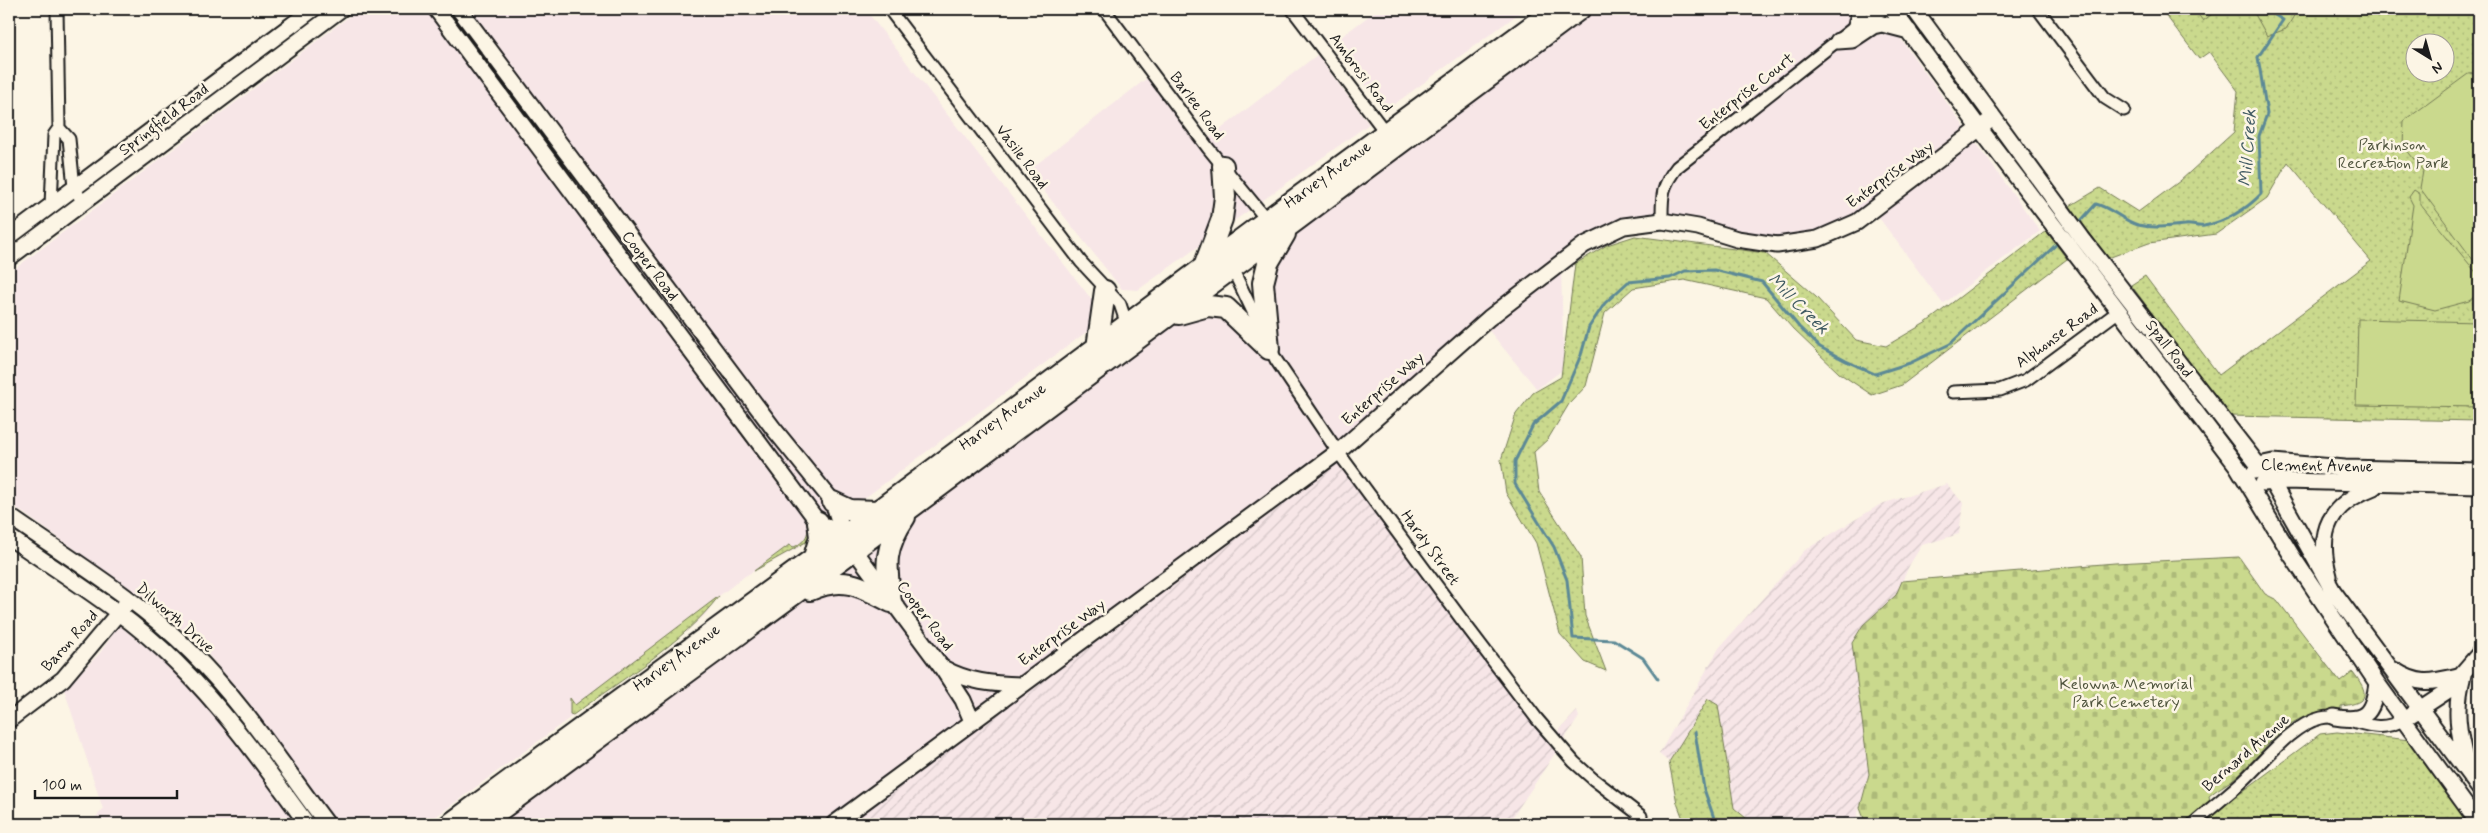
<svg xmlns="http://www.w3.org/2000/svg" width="2488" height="833" viewBox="0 0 2488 833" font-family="Mynerve,sans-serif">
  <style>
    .built { fill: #f7e6e7 }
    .industrial { fill: url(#industrial-furrows) }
    .grass { fill: url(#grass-dots); stroke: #737a54; fill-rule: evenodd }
    .forest { fill: url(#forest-crowns); stroke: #737a54 }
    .cemetery { fill: url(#cemetery-stones); stroke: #737a54 }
    .pitch { fill: #cad98d; stroke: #737a54 }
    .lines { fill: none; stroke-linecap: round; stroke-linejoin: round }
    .stream { stroke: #5c8996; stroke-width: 3 }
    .street-casing { stroke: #1c1c1c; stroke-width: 15 }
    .secondary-casing { stroke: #1c1c1c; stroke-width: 19 }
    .highway-casing { stroke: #1c1c1c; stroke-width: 24 }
    .street { stroke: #fcf5e5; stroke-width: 11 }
    .secondary { stroke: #fcf5e5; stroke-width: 15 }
    .highway { stroke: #fcf5e5; stroke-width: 20 }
    .labels { text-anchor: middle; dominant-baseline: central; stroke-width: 5; stroke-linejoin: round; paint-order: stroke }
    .street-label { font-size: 16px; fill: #1c1c1c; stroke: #fcf5e5 }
    .park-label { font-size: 16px; fill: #50553e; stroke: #fcf5e5 }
    .water-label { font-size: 18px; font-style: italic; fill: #415b63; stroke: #fcf5e5 }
  </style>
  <defs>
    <pattern id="industrial-furrows" width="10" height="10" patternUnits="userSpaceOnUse" patternTransform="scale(1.25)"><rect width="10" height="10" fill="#f7e6e7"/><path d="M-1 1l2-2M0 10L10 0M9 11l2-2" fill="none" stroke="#d3c5c6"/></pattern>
    <pattern id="grass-dots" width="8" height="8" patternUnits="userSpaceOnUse" patternTransform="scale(1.25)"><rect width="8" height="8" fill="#cad98d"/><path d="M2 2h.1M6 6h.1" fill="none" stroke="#adba79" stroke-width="1.8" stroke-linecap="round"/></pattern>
    <pattern id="forest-crowns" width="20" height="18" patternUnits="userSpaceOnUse" patternTransform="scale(1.25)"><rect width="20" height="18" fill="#cad98d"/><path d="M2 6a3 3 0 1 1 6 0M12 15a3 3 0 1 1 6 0" fill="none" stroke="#adba79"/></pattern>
    <pattern id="cemetery-stones" width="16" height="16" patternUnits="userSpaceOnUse" patternTransform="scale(1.25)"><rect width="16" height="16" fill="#cad98d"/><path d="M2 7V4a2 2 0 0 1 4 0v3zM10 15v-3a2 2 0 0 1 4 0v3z" fill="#adba79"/></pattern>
  </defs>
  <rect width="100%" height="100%" fill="#fcf5e5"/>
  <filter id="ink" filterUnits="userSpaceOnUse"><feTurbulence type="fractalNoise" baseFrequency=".02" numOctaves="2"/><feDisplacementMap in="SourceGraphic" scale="10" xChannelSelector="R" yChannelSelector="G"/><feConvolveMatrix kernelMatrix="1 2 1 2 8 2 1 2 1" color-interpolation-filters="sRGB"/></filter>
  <g filter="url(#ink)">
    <path class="built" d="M359,9H865L1092,300L1096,316L1089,330L798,548L745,576L719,596L704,616L686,632L426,824H338L243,695L199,644L153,604L9,503V273Z
      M1378,9H1525L1385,111L1333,43Z
      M1590,9H1855L1850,35L1897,34L2040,231L1943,304L1877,215L1819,244L1662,227L1625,230L1583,253L1561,270L1564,369L1537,389L1487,328L1340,443L1273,344L1267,285L1292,233Z
      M1317,55L1369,124L1138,290L1122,289L1028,171L1156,71L1208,139Z
      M1205,316L1227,322L1266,351L1310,422L1332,449L826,824H499L1175,323Z
      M119,625L190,683L242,745L300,824H90L103,809L64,689L100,653Z"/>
    <path class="industrial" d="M1336,460L1536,727L1549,741L1577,711L1579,717L1508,824H846Z
      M1947,484L1963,503L1959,534L1922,545L1910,564L1896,595L1863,625L1852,643L1869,774L1855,824H1756L1734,808L1718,705L1707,699L1669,762L1659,754L1719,648L1805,550L1881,504Z"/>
    <path class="grass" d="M2161,9H2479V421L2229,416L2131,285L2145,276L2219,375L2371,261L2288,162L2267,198L2216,234L2149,243L2108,258L2070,206L2100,188L2138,212L2180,181L2234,132L2238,91L2209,52L2199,59ZM2416,42H2446V72H2416Z
      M2046,231L2067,259L1902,385L1872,395L1839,373L1793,329L1766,298L1684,280L1633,288L1605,313L1586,386L1569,404L1548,439L1534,452L1539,492L1581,557L1585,616L1606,671L1585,662L1560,634L1536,543L1506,493L1501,460L1516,414L1533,393L1561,377L1575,264L1607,245L1635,236L1765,253L1816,297L1856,340L1886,346L1927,322Z
      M739,431L809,521L810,535L806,542L754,571L789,545L794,547C807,541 812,530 804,517Z
      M719,596C682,644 622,679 573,715L570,714V698L575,705Z
      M1708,699L1718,705L1734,808L1753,824H1685L1677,803L1669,762Z
      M2337,732L2410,740L2473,824H2205L2219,809L2320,734Z"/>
    <path class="forest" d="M2252,9H2298L2286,29L2267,36Z"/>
    <path class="cemetery" d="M2239,557L2265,594L2277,600L2340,682L2353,672C2369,693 2370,703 2341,706V709C2281,714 2277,740 2237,776C2228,784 2218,788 2209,796L2210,800L2186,824H1866L1860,808L1869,774L1852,643L1863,625L1896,595L1902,581L2115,563Z"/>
    <path class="pitch" d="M2194,9H2216L2217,10L2203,21Z
      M2479,73V268L2420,188L2423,171L2403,145L2404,121L2468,74Z
      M2414,190L2420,194V204L2479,276V293L2469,301L2435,310L2399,301L2413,205L2409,197Z
      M2358,319L2479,322V407L2356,405Z"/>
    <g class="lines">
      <path class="stream" d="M2077,225L2096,204C2112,208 2123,221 2138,225C2155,229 2168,226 2185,225C2191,224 2198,227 2204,226C2225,222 2247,209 2261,194L2259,136L2267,114L2258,57L2283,20L2265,9
        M1658,679L1643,658L1614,640L1573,638L1567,580L1554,547L1515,484V461L1533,425L1561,401L1581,355L1589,327L1605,303L1628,282L1670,278L1685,271L1714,270L1762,282L1799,327L1820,347L1846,361L1875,374L1910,363L1950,344L2060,241
        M1695,732L1704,789L1716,824"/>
      <defs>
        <path id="street" d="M889,9L1081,262L1120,304L1127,325
          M1104,9L1208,148L1267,220
          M1292,9L1386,133
          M2038,9L2105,98L2124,110
          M59,128L69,139L74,187L83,203
          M51,205L54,135L59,128L57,9
          M1662,221C1662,196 1661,187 1677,167L1856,26L1884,9
          M1232,268L1276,360L1338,452L1465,624L1537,719L1574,762L1593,779L1641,816
          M1953,392L2000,390L2026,380L2119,311
          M2193,824C2209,809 2228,795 2245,779C2265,760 2293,724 2321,718C2350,712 2373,738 2402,720"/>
        <path id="secondary" d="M436,9L818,522L844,536
          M459,9L773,428L833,502L844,536L942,668L963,700L972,721
          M1892,9L1980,129L2237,466L2292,556L2377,683L2479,824
          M1914,9L2082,238L2273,484L2333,591L2479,788
          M1856,26L1860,9
          M1838,41L1852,40L1873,26L1882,24L1909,31
          M9,237L313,9
          M9,258L341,9
          M2255,471L2259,465L2273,462L2345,468L2479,471
          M2263,483L2286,481L2479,486
          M9,516C69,558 139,600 191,652C243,703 283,766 327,824
          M9,537C65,576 127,613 176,662C226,711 266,768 307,824
          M2329,576C2316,530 2330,504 2374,487
          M943,668C968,682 992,684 1021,685
          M2394,670C2420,687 2433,682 2462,675
          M2463,675C2454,709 2458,732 2467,766
          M2412,714L2447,691L2479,654
          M2334,717C2365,723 2373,714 2377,683
          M9,720L63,679L125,605
          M834,824L1338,452L1489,318L1584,245L1624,226L1662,221L1698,227L1737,239L1777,245L1818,239L1857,222L1993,118"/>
        <path id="highway" d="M1204,267L1222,219L1225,197L1223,166
          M1179,314L1208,306L1226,308L1269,349
          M1097,348L1105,291
          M1269,349L1263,283L1268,263L1285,234
          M833,502L850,510L878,511
          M814,557L820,537L818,522
          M810,590C844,575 861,586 891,602
          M891,602C886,565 883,550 905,517
          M450,824L844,536L1267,220L1555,9
          M481,824L869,539L1580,9"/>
      </defs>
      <use href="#street" class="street-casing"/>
      <use href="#secondary" class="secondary-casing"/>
      <use href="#highway" class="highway-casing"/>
      <use href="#street" class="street"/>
      <use href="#secondary" class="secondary"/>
      <use href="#highway" class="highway"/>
    </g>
  </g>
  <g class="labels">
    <g class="street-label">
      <text transform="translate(1361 73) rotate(53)">Ambrosi Road</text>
      <text transform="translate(1747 92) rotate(-38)">Enterprise Court</text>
      <text transform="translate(1197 106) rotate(53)">Barlee Road</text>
      <text transform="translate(164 120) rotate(-37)">Springfield Road</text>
      <text transform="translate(1022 157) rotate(53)">Vasile Road</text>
      <text transform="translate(1328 175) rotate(-36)">Harvey Avenue</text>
      <text transform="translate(1890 175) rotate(-36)">Enterprise Way</text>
      <text transform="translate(650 266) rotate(53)">Cooper Road</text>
      <text transform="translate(2057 336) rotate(-36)">Alphonse Road</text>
      <text transform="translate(2169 349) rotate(53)">Spall Road</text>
      <text transform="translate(1383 389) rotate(-41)">Enterprise Way</text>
      <text transform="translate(1003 417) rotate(-36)">Harvey Avenue</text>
      <text transform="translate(2317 466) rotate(1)">Clement Avenue</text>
      <text transform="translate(1430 548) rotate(54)">Hardy Street</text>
      <text transform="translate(925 616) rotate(53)">Cooper Road</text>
      <text transform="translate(175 618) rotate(41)">Dilworth Drive</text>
      <text transform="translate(1062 633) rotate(-36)">Enterprise Way</text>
      <text transform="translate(70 641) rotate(-48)">Baron Road</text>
      <text transform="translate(677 658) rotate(-36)">Harvey Avenue</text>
      <text transform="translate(2246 753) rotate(-41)">Bernard Avenue</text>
    </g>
    <g class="park-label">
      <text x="2393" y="145">Parkinson<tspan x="2393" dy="18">Recreation Park</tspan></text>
      <text x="2126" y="684">Kelowna Memorial<tspan x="2126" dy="18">Park Cemetery</tspan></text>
    </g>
    <g class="water-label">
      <text transform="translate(2248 148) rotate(-86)">Mill Creek</text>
      <text transform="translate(1798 304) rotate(45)">Mill Creek</text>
    </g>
  </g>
  <rect width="2488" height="833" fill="none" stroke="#fcf5e5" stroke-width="30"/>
  <rect x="15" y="15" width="2458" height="803" fill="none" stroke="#1c1c1c" stroke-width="2" filter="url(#ink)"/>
  <g transform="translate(2430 58) rotate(143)"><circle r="24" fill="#fcf5e5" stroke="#a29e95"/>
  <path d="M0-4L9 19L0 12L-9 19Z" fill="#1c1c1c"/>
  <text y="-8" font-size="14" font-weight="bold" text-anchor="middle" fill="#1c1c1c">N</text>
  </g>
  <path d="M35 790v8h142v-8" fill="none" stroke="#1c1c1c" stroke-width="2.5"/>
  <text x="42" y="790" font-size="15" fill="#1c1c1c" stroke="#fcf5e5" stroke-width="4" paint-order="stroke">100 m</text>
</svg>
